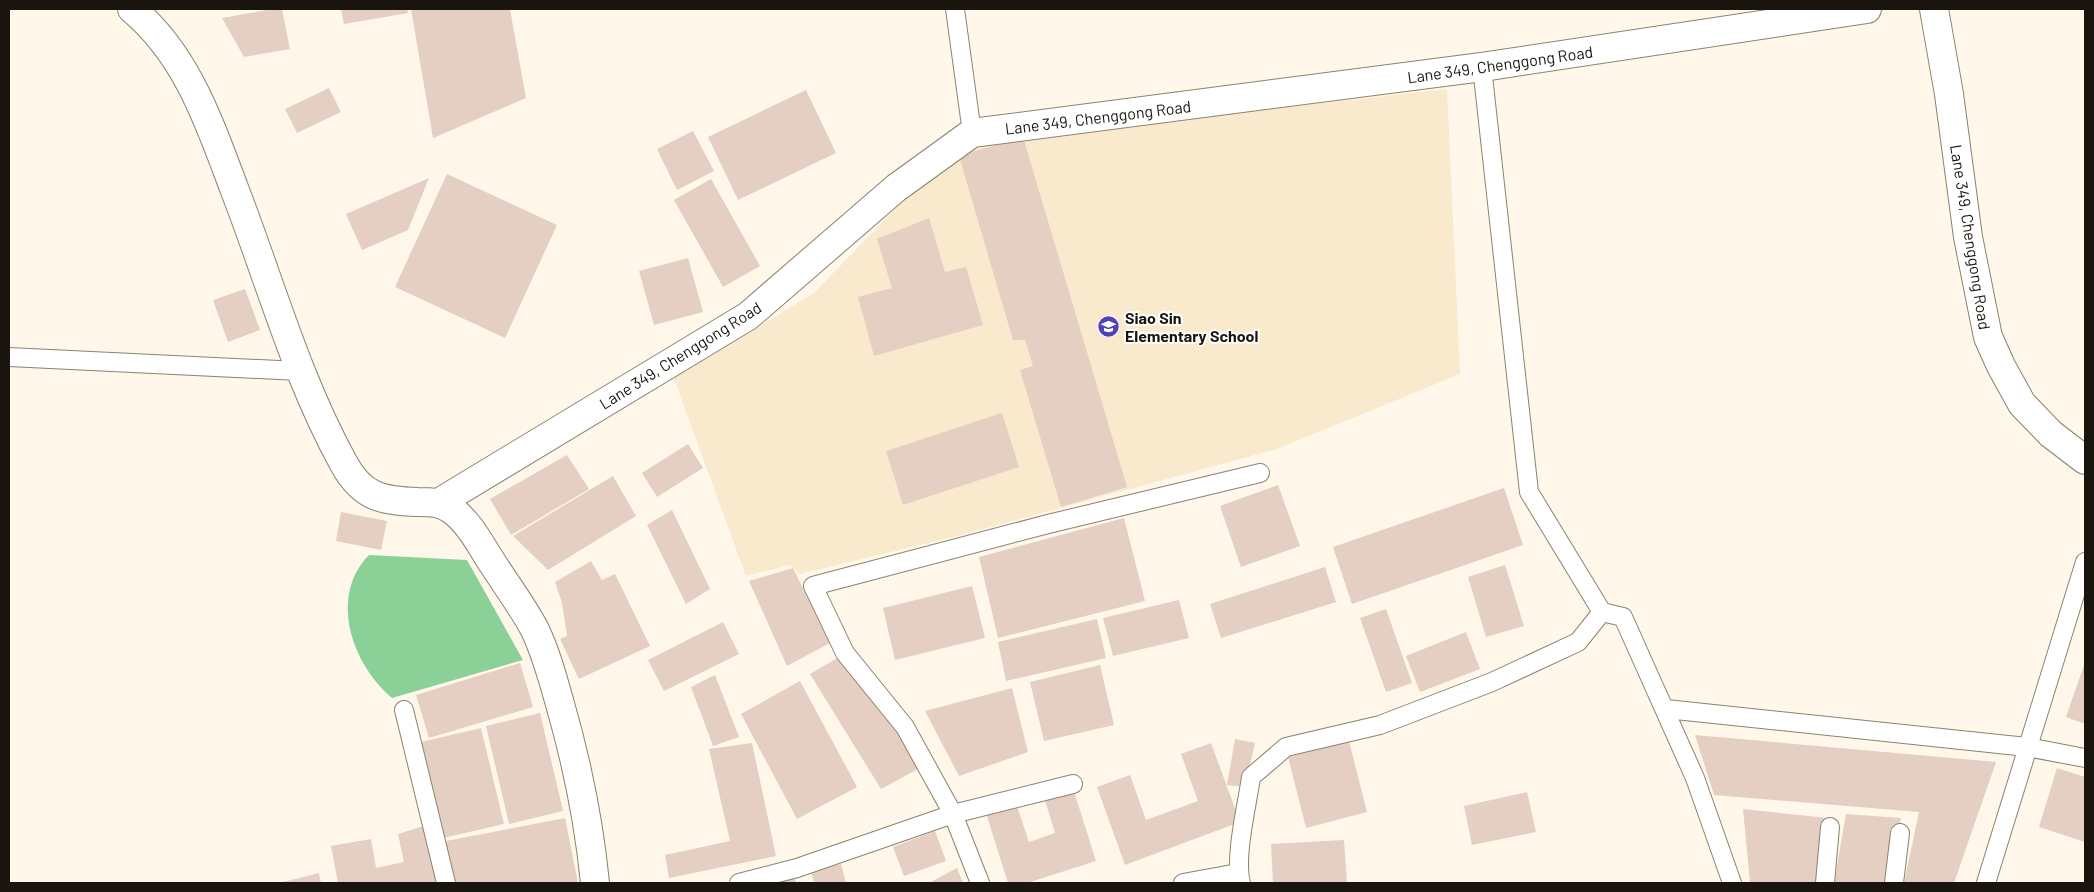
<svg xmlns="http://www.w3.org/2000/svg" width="2094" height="892" viewBox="0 0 2094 892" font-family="Barlow,sans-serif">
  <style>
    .built { fill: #f9eace }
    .water { fill: #8bd097 }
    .building { fill: #e5cec2 }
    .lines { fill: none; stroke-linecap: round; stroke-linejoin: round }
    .service-casing { stroke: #8c826f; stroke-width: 20 }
    .minor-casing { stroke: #8c826f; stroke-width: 30 }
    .tertiary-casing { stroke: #8c826f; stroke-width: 30 }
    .service { stroke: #fff; stroke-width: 18 }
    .minor { stroke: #fff; stroke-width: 28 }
    .tertiary { stroke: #fff; stroke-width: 28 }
    .labels { text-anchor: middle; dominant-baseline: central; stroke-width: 4; stroke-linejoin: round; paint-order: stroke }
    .street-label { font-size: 16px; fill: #19150e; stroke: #fff }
    .poi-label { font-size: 16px; font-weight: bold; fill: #19150e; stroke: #fff; text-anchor: start }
  </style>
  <rect width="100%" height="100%" fill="#fef7ea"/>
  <path class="built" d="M1447,89L1460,374L1277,449L961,535L800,574L790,565L746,576L673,376L706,359L814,293L931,172L975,142Z"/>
  <path class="water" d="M369,555L467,560L523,660L392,698C352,665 328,596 369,555Z"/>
  <path class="building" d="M273,9H282L290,49L244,57L222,18Z
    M341,9H407L408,13L344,24Z
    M411,9H510L526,98L433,138Z
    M329,88L341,112L297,133L285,109Z
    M806,90L836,153L738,200L708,137Z
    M693,131L714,171L677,190L657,149Z
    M1023,137L1127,487L1061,507L1020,370L1033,366L1025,340H1013L959,156Z
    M447,174L557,225L505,338L395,287Z
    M429,178L408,230L362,250L346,214Z
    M711,179L760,266L723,287L674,200Z
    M929,218L945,272L966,267L983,325L874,356L858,297L892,288L877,239Z
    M688,258L703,312L654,325L639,271Z
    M245,289L260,330L228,342L213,300Z
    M1002,413L1019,467L903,505L886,451Z
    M688,444L703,468L657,497L642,473Z
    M567,455L589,489L511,535L490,499Z
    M613,476L636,516L548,570L513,536Z
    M1278,485L1300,546L1241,567L1220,506Z
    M1504,488L1523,545L1352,604L1333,547Z
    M672,510L710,589L686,604L647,525Z
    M341,512L387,521L381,550L336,541Z
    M1124,518L1145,601L998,638L979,557Z
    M591,561L602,580L615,574L650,646L579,679L560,639L567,636L562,603L555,582Z
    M1505,565L1524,626L1486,637L1468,577Z
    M1325,567L1336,602L1221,638L1210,604Z
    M793,568L830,643L787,666L749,581Z
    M972,586L985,638L895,660L883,608Z
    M1179,600L1189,638L1113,656L1103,618Z
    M1386,609L1412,683L1386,692L1360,618Z
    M1097,619L1106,658L1006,681L998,642Z
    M723,622L739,654L664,691L648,660Z
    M1466,632L1480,669L1420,692L1406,656Z
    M839,657L901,731L918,769L881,789L810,674Z
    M2085,662V724L2066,717Z
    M520,663L533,707L429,738L416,695Z
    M1100,665L1114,725L1044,741L1030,682Z
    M715,675L739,737L713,746L691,687Z
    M800,681L857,787L797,819L741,714Z
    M1012,688L1028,752L959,776L925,711Z
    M540,713L563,811L509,824L486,726Z
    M481,728L504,824L443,838L421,742Z
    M1695,735L1996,762L1954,883H1904L1919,812L1714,795Z
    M1235,739L1255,743L1245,787L1227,785Z
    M1349,741L1367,812L1306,828L1288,757Z
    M752,743L776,856L669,878L665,855L730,841L709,749Z
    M1211,743L1240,822L1125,865L1097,787L1130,775L1146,820L1198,801L1181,754Z
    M2057,768L2085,777V842L2039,827Z
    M1071,782L1096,861L1027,883H1008L985,810L1015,800L1029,842L1055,833L1042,791Z
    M1527,792L1536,832L1472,845L1464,806Z
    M1743,809L1827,818L1817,883H1750Z
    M1846,814L1901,818L1887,883H1834Z
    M565,818L578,883H454L446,841Z
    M427,825L438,883H338L331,846L371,839L376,868L404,862L398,834Z
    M935,831L946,861L904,876L893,847Z
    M1344,840L1347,883H1273L1271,844Z
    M841,864L846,883H814L811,872Z
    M957,868L963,883H929Z
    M319,873L321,883H279Z
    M794,875L796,883H760Z"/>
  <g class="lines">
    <defs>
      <path id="service" d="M955,9L972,133
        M9,357L299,371
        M1602,612L1623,617L1695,778L1732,883
        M1666,709L2027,747L2085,758
        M404,710L446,883
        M739,883L797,868L953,814L1073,784
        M980,883L953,814L905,727L845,653L813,586L1048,524L1260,473
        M1183,883L1238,873
        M1241,883C1234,857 1247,806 1251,777L1286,747L1380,725L1492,682L1578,642L1602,612L1529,492L1482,67
        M1825,883L1830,827
        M1894,883L1900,833
        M1986,883L2085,562"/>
      <path id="minor" d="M1934,9L1949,94L1968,237L1988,337L2001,366L2022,404L2051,434L2085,460
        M440,502L748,316L896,188L972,133L1482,67L1867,9"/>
      <path id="tertiary" d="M132,9C187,55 209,122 234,188C270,281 296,377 344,464C362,497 382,501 418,502C431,502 441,502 452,510C470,523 481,546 493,564C507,586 523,607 535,630C546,653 553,679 560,704C577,763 589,822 595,883"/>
    </defs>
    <use href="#service" class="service-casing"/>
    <use href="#minor" class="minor-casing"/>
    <use href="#tertiary" class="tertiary-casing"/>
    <use href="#service" class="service"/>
    <use href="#minor" class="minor"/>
    <use href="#tertiary" class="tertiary"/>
  </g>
  <defs>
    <symbol id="school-disc" viewBox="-11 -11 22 22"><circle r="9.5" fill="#5041b8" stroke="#fff"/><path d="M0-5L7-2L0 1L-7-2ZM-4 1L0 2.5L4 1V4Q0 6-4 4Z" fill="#fff"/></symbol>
  </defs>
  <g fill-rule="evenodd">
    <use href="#school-disc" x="1096" y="314" width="25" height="25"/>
  </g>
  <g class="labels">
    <g class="street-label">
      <text transform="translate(1500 64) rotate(-8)">Lane 349, Chenggong Road</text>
      <text transform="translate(1098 117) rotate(-7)">Lane 349, Chenggong Road</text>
      <text transform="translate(1971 237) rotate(81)">Lane 349, Chenggong Road</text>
      <text transform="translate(680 355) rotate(-32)">Lane 349, Chenggong Road</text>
    </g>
    <g class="poi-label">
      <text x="1125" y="317">Siao Sin<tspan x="1125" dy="18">Elementary School</tspan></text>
    </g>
  </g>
  <rect width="2094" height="892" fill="none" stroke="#19150e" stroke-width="20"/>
</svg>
